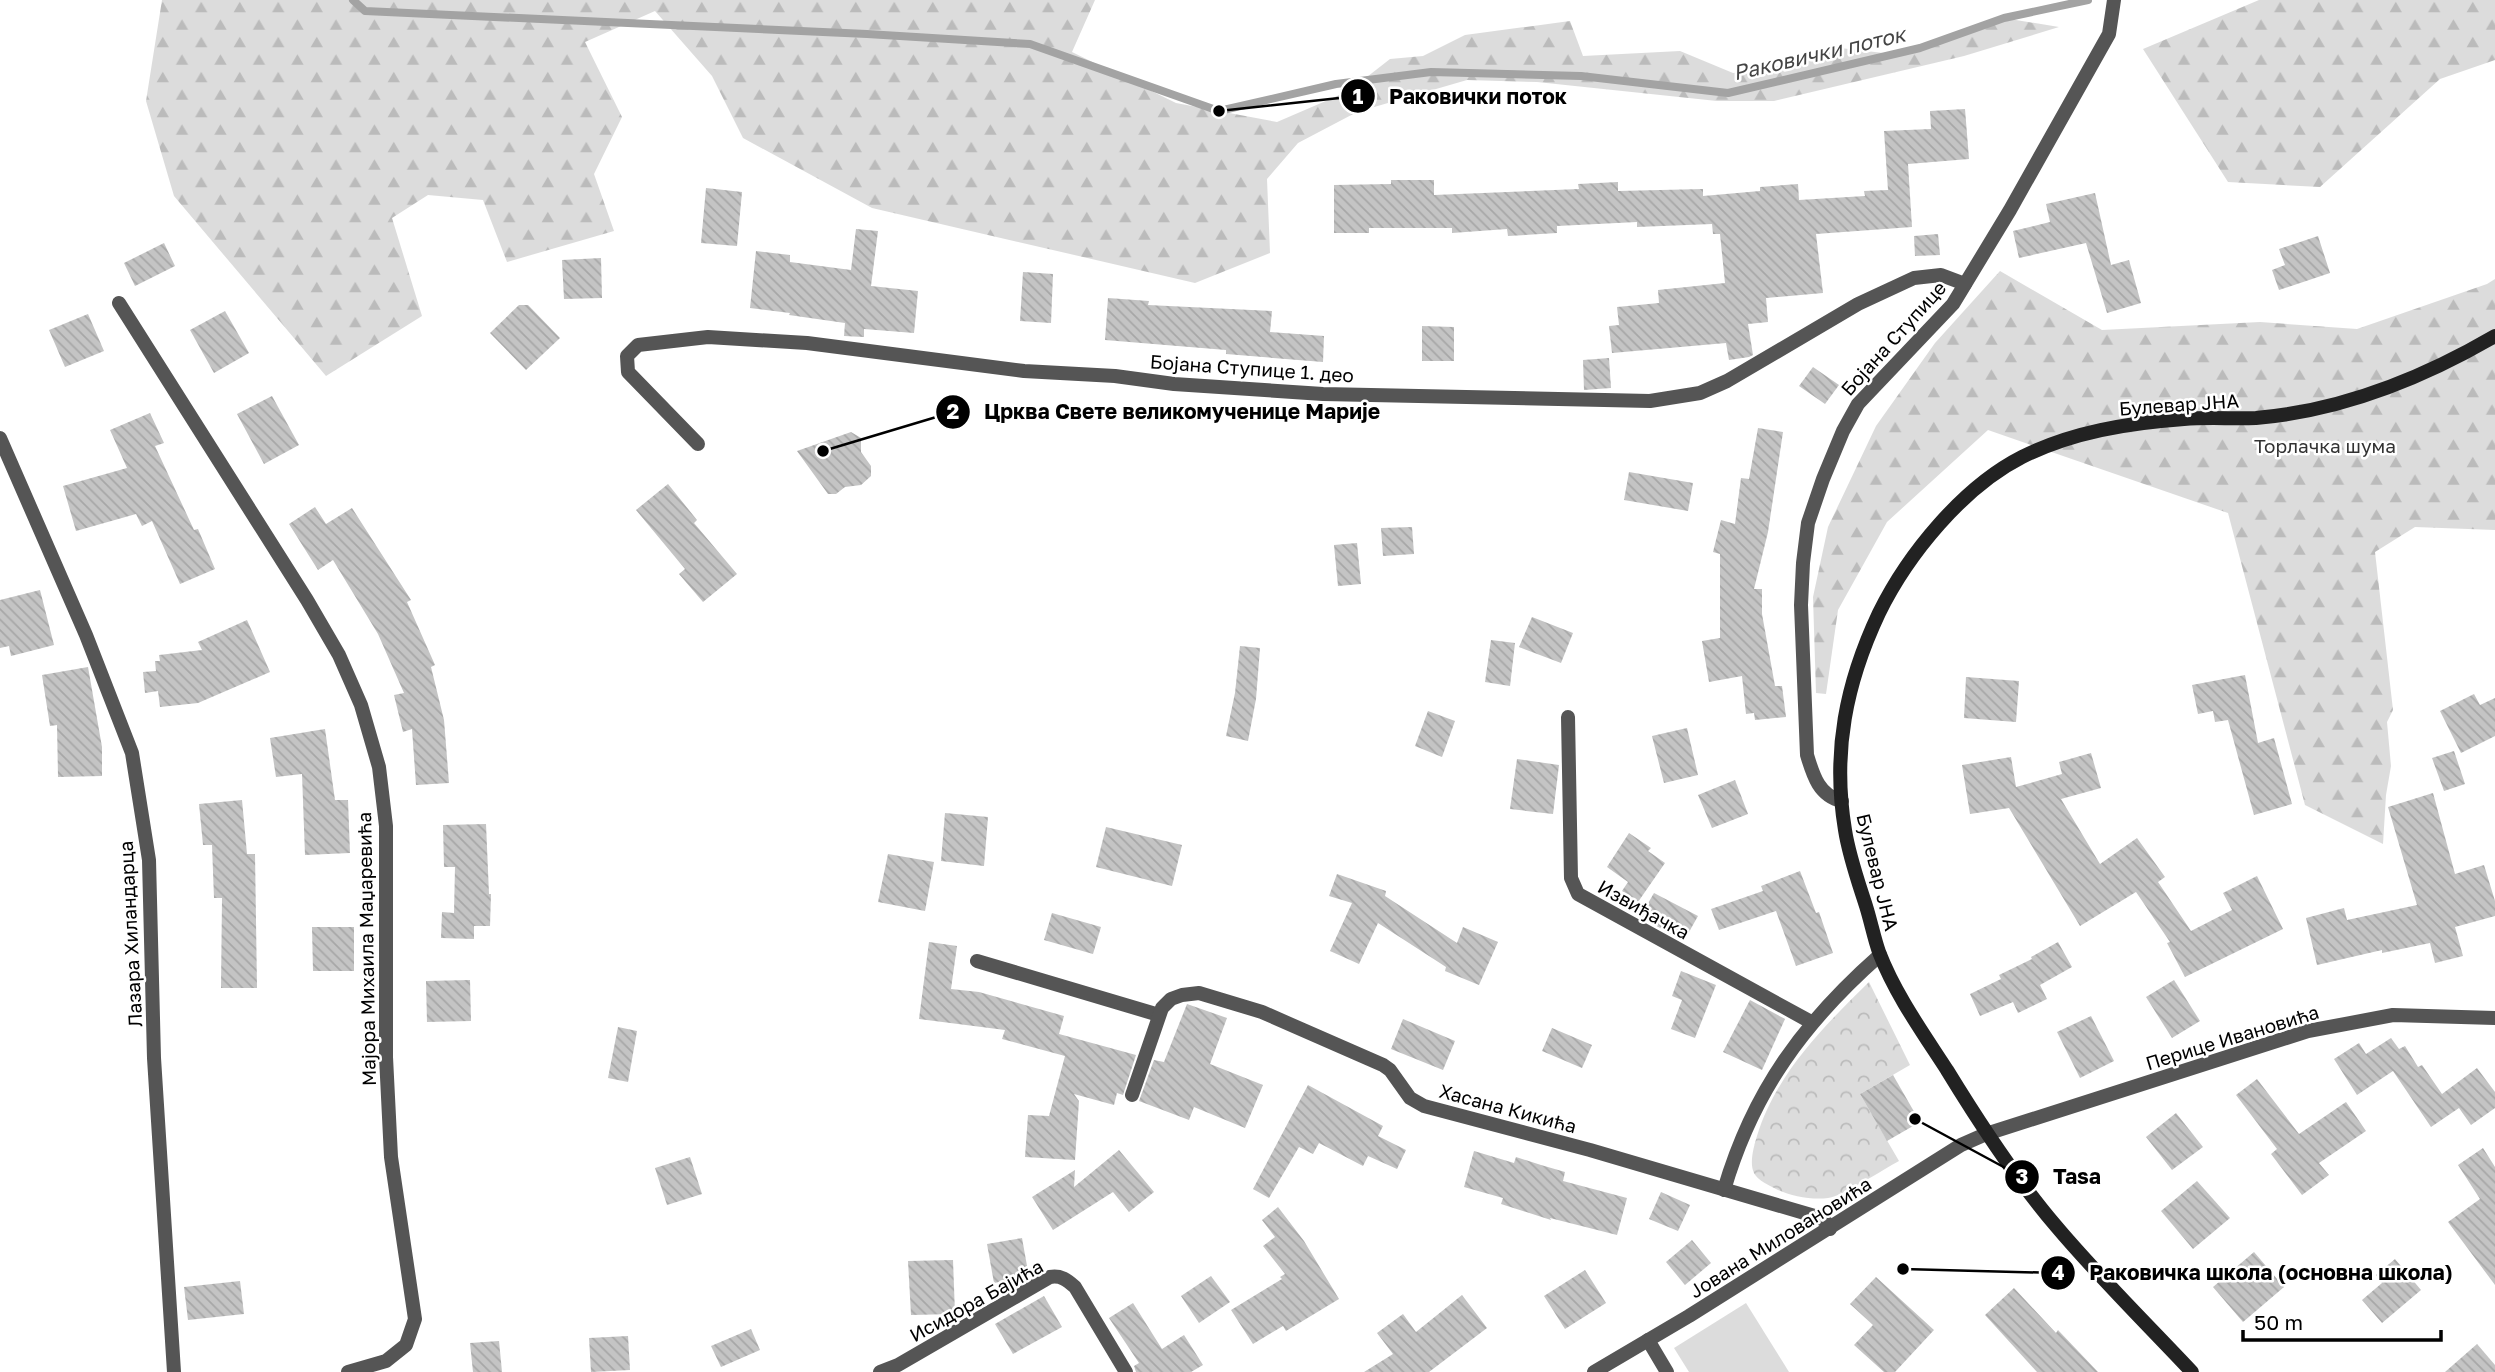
<svg xmlns="http://www.w3.org/2000/svg" width="2495" height="1372" font-family="'Golos Text',sans-serif">
	<style>
		.forest { fill: url(#forest-firs) }
		.park { fill: url(#park-crowns) }
		.garden { fill: #dcdcdc }
		.lines { fill: none; stroke-linecap: round; stroke-linejoin: round }
		.stream { stroke: #a3a3a3; stroke-width: 8 }
		.building { fill: url(#building-back-hatch) }
		.street { stroke: #555; stroke-width: 14 }
		.secondary { stroke: #222; stroke-width: 14 }
		.labels { text-anchor: middle; dominant-baseline: central; stroke-width: 5; stroke-linejoin: round; paint-order: stroke }
		.street-label { font-size: 19px; fill: #000; stroke: #fff }
		.park-label { font-size: 19px; fill: #333; stroke: #fff }
		.water-label { font-size: 21px; font-style: italic; fill: #444; stroke: #fff }
		.leader { fill: none; stroke: #000; stroke-width: 2.5 }
		.callout-dot { fill: #000; stroke: #fff; stroke-width: 2.5 }
		.mark-label { font-size: 21px; text-anchor: middle; font-weight: bold; fill: #fff }
		.callout-label { font-size: 21px; text-anchor: middle; font-weight: bold; fill: #000; stroke: #fff; stroke-width: 5; stroke-linejoin: round; paint-order: stroke }
	</style>
	<defs>
		<pattern id="forest-firs" width="22" height="20" patternUnits="userSpaceOnUse" patternTransform="scale(1.75)"><rect width="22" height="20" fill="#dcdcdc"/><path d="M5 1l3.5 6h-7zM16 11l3.5 6h-7z" fill="#bbb"/></pattern>
		<pattern id="park-crowns" width="20" height="18" patternUnits="userSpaceOnUse" patternTransform="scale(1.75)"><rect width="20" height="18" fill="#dcdcdc"/><path d="M2 6a3 3 0 1 1 6 0M12 15a3 3 0 1 1 6 0" fill="none" stroke="#bbb"/></pattern>
		<pattern id="building-back-hatch" width="6" height="6" patternUnits="userSpaceOnUse" patternTransform="scale(1.75)"><rect width="6" height="6" fill="#c4c4c4"/><path d="M-1 5l2 2M0 0l6 6M5-1l2 2" fill="none" stroke="#a7a7a7"/></pattern>
	</defs>
	<rect width="100%" height="100%" fill="#fff"/>
	<g class="forest">
		<path d="M162,0H1095L1072,52L1176,103L1277,122L1349,91L1390,59L1423,56L1465,35L1570,21L1583,56L1680,51L1733,73L1770,68L1840,48L1892,54L1920,48L2004,18L2059,27L1964,56L1774,101H1717L1537,82L1467,80L1357,112L1298,143L1267,179L1270,253L1195,283L872,208L743,138L712,76L655,11L585,42L622,117L594,174L614,231L507,262L483,200L428,195L392,218L422,316L326,376L174,196L146,101Z"/>
		<path d="M2259,0H2495V60L2440,79L2320,187L2228,182L2143,49Z"/>
		<path d="M2000,271L2102,330L2260,322L2357,329L2487,284L2495,279V530L2415,527L2375,552L2393,710L2387,722L2391,766L2386,795L2383,844L2305,805L2228,513L1988,430L1887,522L1838,610L1826,694L1816,693L1813,597L1828,527L1876,426L1935,343Z"/>
	</g>
	<path class="park" d="M1869,982L1910,1065L1860,1094L1899,1161C1884,1169 1841,1197 1828,1198C1811,1200 1790,1196 1776,1189C1769,1185 1758,1181 1754,1173C1749,1163 1754,1146 1757,1136C1776,1074 1823,1027 1869,982Z"/>
	<path class="garden" d="M1746,1303L1789,1372H1689L1674,1348Z"/>
	<g class="lines">
		<path class="stream" d="M353,0L365,11L867,34L1030,44L1219,111L1336,84L1431,72L1581,76L1728,93L1920,48L2004,18L2088,0"/>
	</g>
	<g class="building">
		<path d="M1965,109L1969,159L1908,164L1912,227L1816,234L1823,293L1766,298L1768,322L1748,324L1753,355L1749,357L1729,360L1726,343L1612,353L1609,326L1619,325L1617,307L1659,303L1658,290L1725,283L1720,234H1713L1712,224L1637,227V222L1557,226V233L1508,236L1507,229L1452,233V228H1369V233H1334V185L1391,184V180H1434V195L1579,189L1578,184L1618,182V191L1703,189V196L1760,191V187L1798,184L1799,200L1865,196L1864,191L1888,190L1884,131L1931,129L1930,111Z"/>
		<path d="M706,188L742,192L737,246L701,243Z"/>
		<path d="M2095,193L2111,265L2129,260L2141,303L2107,313L2086,243L2019,258L2013,231L2050,222L2046,204Z"/>
		<path d="M856,229L878,231L871,286L918,291L914,333L864,329V337L844,336L845,323L789,315L790,313L750,308L756,251L790,255V262L851,270Z"/>
		<path d="M1938,234L1940,255L1915,256L1914,236Z"/>
		<path d="M2318,236L2330,273L2279,290L2272,270L2285,265L2279,249Z"/>
		<path d="M164,243L175,266L135,286L124,263Z"/>
		<path d="M601,258L602,298L564,299L562,260Z"/>
		<path d="M1023,272L1053,274L1051,323L1020,321Z"/>
		<path d="M1108,298L1149,301L1148,305L1272,311L1270,332L1324,336L1323,362L1226,354V350L1105,340Z"/>
		<path d="M519,305H528L560,338L526,370L490,333Z"/>
		<path d="M225,311L249,353L214,373L190,330Z"/>
		<path d="M88,314L104,351L65,367L49,330Z"/>
		<path d="M1422,326L1454,327V361H1422Z"/>
		<path d="M1609,358L1611,388L1584,390L1583,360Z"/>
		<path d="M1813,367L1839,385L1825,404L1799,386Z"/>
		<path d="M272,396L299,445L264,464L237,414Z"/>
		<path d="M150,413L164,443L155,446L194,530L198,529L215,569L180,584L152,521L142,526L136,514L76,531L63,486L127,468L110,430Z"/>
		<path d="M1758,428L1783,432L1768,532L1754,589H1762V614L1775,686H1782L1786,717L1755,720L1754,713L1746,714L1742,676L1709,682L1702,641L1720,638V554L1713,552L1721,520L1735,524L1741,478L1749,479Z"/>
		<path d="M851,432L861,438V452L871,466V476L861,485L845,487L836,494H828L797,451Z"/>
		<path d="M1629,472L1693,483L1688,511L1624,500Z"/>
		<path d="M668,484L697,520L694,523L737,574L703,602L679,574L685,569L636,510Z"/>
		<path d="M315,507L326,524L352,508L411,600L407,602L435,665L431,667L444,720L449,783L416,785L412,729L403,732L394,695L404,693L378,634L333,560L318,570L289,524Z"/>
		<path d="M1412,527L1414,554L1383,556L1381,528Z"/>
		<path d="M1357,543L1361,584L1338,586L1334,545Z"/>
		<path d="M40,590L54,645L11,656L9,646L0,648V600Z"/>
		<path d="M1532,617L1573,633L1561,663L1519,647Z"/>
		<path d="M247,620L270,672L198,703L160,707L158,691L145,693L143,672L156,671L155,661H160L159,655L202,650L198,642Z"/>
		<path d="M1491,640L1515,643L1510,686L1485,682Z"/>
		<path d="M1240,646L1260,648L1256,699L1248,741L1226,736L1235,693Z"/>
		<path d="M88,667L102,747V776L58,777L57,725L50,726L42,675Z"/>
		<path d="M2245,675L2258,743L2274,738L2292,804L2254,815L2228,720L2215,722L2213,711L2198,714L2192,685Z"/>
		<path d="M1966,677L2019,681L2016,722L1964,718Z"/>
		<path d="M2474,694L2480,705L2495,698V736L2461,753L2440,711Z"/>
		<path d="M1428,711L1455,721L1442,757L1415,746Z"/>
		<path d="M1687,728L1698,775L1664,783L1652,736Z"/>
		<path d="M325,729L335,800H348L350,853L305,855L302,774L276,777L270,738Z"/>
		<path d="M2454,751L2465,784L2444,791L2432,758Z"/>
		<path d="M2091,753L2101,788L2061,799L2100,864L2137,838L2165,877L2158,882L2191,931L2232,910L2223,893L2257,876L2283,929L2185,977L2167,943L2170,942L2136,892L2080,926L2009,808L1970,814L1962,765L2011,757L2016,787L2062,774L2059,762Z"/>
		<path d="M1517,759L1559,765L1553,814L1510,809Z"/>
		<path d="M1735,780L1748,814L1712,828L1698,795Z"/>
		<path d="M2433,793L2455,874L2484,865L2495,901V916L2455,927L2463,956L2435,963L2430,943L2382,953V950L2317,965L2306,918L2344,908L2347,920L2417,905L2388,807Z"/>
		<path d="M242,800L247,854H255L257,988H221L222,898H214L212,845H203L199,804Z"/>
		<path d="M945,813L988,817L984,866L941,861Z"/>
		<path d="M486,824L489,894H491L490,926H474V939L441,938L442,912L454,913L455,867H444L443,825Z"/>
		<path d="M1106,827L1182,845L1172,886L1096,867Z"/>
		<path d="M1629,833L1651,848L1648,851L1665,863L1638,902L1622,891L1628,882L1607,867Z"/>
		<path d="M888,854L934,862L925,911L878,902Z"/>
		<path d="M1800,871L1816,913L1819,912L1833,953L1796,966L1776,911L1719,930L1711,909L1763,891L1761,886Z"/>
		<path d="M1337,874L1386,891L1385,896L1457,943L1463,927L1498,942L1479,985L1445,971L1446,967L1378,923L1359,964L1330,951L1352,903L1329,896Z"/>
		<path d="M1654,893L1698,916L1684,941L1640,917Z"/>
		<path d="M1052,913L1101,927L1093,954L1044,940Z"/>
		<path d="M312,927H354V971H313Z"/>
		<path d="M929,942L957,946L951,989L979,992L1064,1016L1059,1034L1136,1055L1123,1095L1117,1093L1114,1105L1074,1094L1079,1101L1075,1160L1025,1157L1028,1115L1049,1116L1065,1056L1002,1039L1005,1030L919,1019Z"/>
		<path d="M2058,942L2072,967L2040,985L2047,999L2018,1013L2013,1002L1980,1016L1970,994L2001,979L1999,975L2032,959L2031,957Z"/>
		<path d="M1681,971L1716,985L1695,1038L1671,1029L1682,1000L1672,996Z"/>
		<path d="M470,980L471,1021L427,1022L426,981Z"/>
		<path d="M2174,980L2200,1021L2172,1038L2146,997Z"/>
		<path d="M1750,1000L1785,1019L1762,1070L1723,1052Z"/>
		<path d="M1187,1004L1227,1018L1210,1064L1263,1085L1245,1128L1194,1107L1189,1120L1139,1101L1154,1060L1164,1062Z"/>
		<path d="M2091,1016L2114,1061L2080,1078L2057,1032Z"/>
		<path d="M1403,1019L1455,1041L1443,1070L1391,1049Z"/>
		<path d="M618,1027L637,1031L628,1082L608,1078Z"/>
		<path d="M1552,1028L1592,1045L1582,1068L1542,1051Z"/>
		<path d="M2391,1038L2399,1049L2405,1046L2418,1067L2422,1065L2442,1094L2477,1068L2495,1092V1108L2471,1125L2459,1108L2431,1127L2393,1071L2357,1095L2334,1059L2359,1043L2366,1054Z"/>
		<path d="M1893,1075L1920,1122L1887,1141L1860,1094Z"/>
		<path d="M2257,1079L2299,1134L2346,1102L2366,1131L2319,1163L2329,1175L2302,1195L2271,1154L2277,1149L2236,1095Z"/>
		<path d="M1308,1085L1383,1126L1378,1136L1406,1150L1397,1169L1368,1156L1363,1166L1319,1143L1313,1154L1299,1147L1269,1198L1253,1189Z"/>
		<path d="M2176,1113L2203,1147L2172,1170L2146,1137Z"/>
		<path d="M2483,1148L2495,1167V1285L2448,1222L2480,1199L2458,1165Z"/>
		<path d="M1119,1150L1154,1192L1129,1212L1113,1192L1053,1230L1032,1197L1075,1170L1074,1187Z"/>
		<path d="M1474,1151L1514,1163L1516,1157L1541,1165L1565,1172L1563,1181L1627,1198L1617,1235L1550,1218L1551,1220L1501,1204L1503,1198L1464,1187Z"/>
		<path d="M690,1157L702,1194L667,1205L655,1168Z"/>
		<path d="M2197,1181L2230,1218L2193,1249L2161,1211Z"/>
		<path d="M1661,1192L1690,1205L1678,1231L1649,1219Z"/>
		<path d="M1278,1207L1304,1241L1339,1299L1286,1331L1283,1326L1253,1344L1231,1310L1282,1279L1280,1277L1285,1274L1263,1246L1275,1237L1262,1220Z"/>
		<path d="M1022,1238L1029,1277L994,1283L987,1244Z"/>
		<path d="M1692,1240L1711,1263L1685,1285L1666,1262Z"/>
		<path d="M2254,1252L2284,1287L2243,1322L2213,1287Z"/>
		<path d="M2395,1259L2421,1290L2382,1323L2362,1300L2382,1283L2376,1275Z"/>
		<path d="M953,1260L955,1314L911,1315L908,1261Z"/>
		<path d="M1585,1270L1606,1303L1565,1329L1544,1296Z"/>
		<path d="M1211,1276L1230,1302L1199,1323L1181,1296Z"/>
		<path d="M1876,1277L1934,1330L1895,1372H1884L1854,1345L1873,1325L1850,1304Z"/>
		<path d="M240,1281L244,1314L188,1320L184,1287Z"/>
		<path d="M2014,1288L2056,1333L2058,1330L2098,1372H2037L1985,1315Z"/>
		<path d="M1462,1295L1487,1328L1429,1372H1364L1393,1354L1377,1333L1403,1314L1416,1332Z"/>
		<path d="M1044,1296L1062,1327L1013,1354L995,1324Z"/>
		<path d="M1133,1303L1162,1349L1184,1335L1203,1365L1191,1372H1136L1134,1366L1139,1363L1109,1318Z"/>
		<path d="M751,1329L760,1350L721,1367L711,1346Z"/>
		<path d="M628,1336L630,1370L591,1372L589,1338Z"/>
		<path d="M499,1341L502,1372H473L470,1343Z"/>
		<path d="M2477,1344L2495,1365V1372H2445Z"/>
	</g>
	<g class="lines">
		<g class="street">
			<path d="M119,303L307,600L339,655L361,705L379,767L386,826V1057L391,1157L415,1319L406,1345L386,1361L348,1372"/>
			<path d="M0,438L86,635L132,753L149,860L154,1058L174,1372"/>
			<path d="M698,444L628,372L627,356L638,345L708,337L807,343L1024,371L1115,376L1174,384L1323,394L1650,401L1700,393L1727,381L1858,304L1914,278L1941,275L1965,284"/>
			<path d="M1568,717L1571,878L1578,894L1811,1022"/>
			<path d="M1842,801C1819,796 1813,775 1807,755L1801,605L1803,563L1808,523L1823,479L1843,431L1858,404L1953,304L2010,210L2109,34L2114,0"/>
			<path d="M977,961L1159,1015"/>
			<path d="M1132,1095L1162,1008L1171,999L1182,995L1199,993L1262,1012L1383,1065L1390,1070L1410,1098L1424,1106L1590,1150L1818,1217L1825,1221L1830,1229"/>
			<path d="M1724,1190C1753,1091 1804,1022 1880,955"/>
			<path d="M1648,1340L1667,1372"/>
			<path d="M880,1372L898,1365L1050,1277C1061,1275 1067,1280 1075,1287L1126,1372"/>
			<path d="M1594,1372L1689,1316L1961,1145L1986,1134L2308,1031L2393,1015L2495,1018"/>
		</g>
		<path class="secondary" d="M2192,1372C2147,1324 2099,1277 2056,1226C2015,1178 1980,1124 1947,1070C1923,1033 1895,994 1879,952C1874,938 1871,922 1866,906C1858,881 1849,856 1845,830C1832,752 1846,683 1879,613C1908,554 1963,487 2022,457C2072,432 2128,423 2184,419C2208,417 2232,419 2256,418C2340,411 2423,378 2495,336"/>
	</g>
	<g class="labels">
		<g class="street-label">
			<text transform="translate(1893 338) rotate(-48)">Бојана Ступице</text>
			<text transform="translate(1252 368) rotate(4)">Бојана Ступице 1. део</text>
			<text transform="translate(2179 404) rotate(-4)">Булевар ЈНА</text>
			<text transform="translate(1878 872) rotate(76)">Булевар ЈНА</text>
			<text transform="translate(1644 909) rotate(29)">Извиђачка</text>
			<text transform="translate(130 934) rotate(-93)">Лазара Хиландарца</text>
			<text transform="translate(366 949) rotate(-91)">Мајора Михаила Маџаревића</text>
			<text transform="translate(2232 1037) rotate(-17)">Перице Ивановића</text>
			<text transform="translate(1508 1108) rotate(15)">Хасана Кикића</text>
			<text transform="translate(1780 1237) rotate(-32)">Јована Миловановића</text>
			<text transform="translate(976 1300) rotate(-29)">Исидора Бајића</text>
		</g>
		<g class="park-label">
			<text x="2325" y="445">Торлачка шума</text>
		</g>
		<g class="water-label">
			<text transform="translate(1819 53) rotate(-13)">Раковички поток</text>
		</g>
	</g>
	<path class="leader" d="M1219 111L1358 96M823 451L953 412M1915 1119L2022 1177M1903 1269L2058 1273"/>
	<g class="callout-dot">
		<circle cx="1219" cy="111" r="7"/>
		<circle cx="823" cy="451" r="7"/>
		<circle cx="1915" cy="1119" r="7"/>
		<circle cx="1903" cy="1269" r="7"/>
		<circle cx="1358" cy="96" r="18"/>
		<circle cx="953" cy="412" r="18"/>
		<circle cx="2022" cy="1177" r="18"/>
		<circle cx="2058" cy="1273" r="18"/>
	</g>
	<g class="mark-label">
		<text x="1358" y="104">1</text>
		<text x="953" y="419">2</text>
		<text x="2022" y="1184">3</text>
		<text x="2058" y="1280">4</text>
	</g>
	<g class="callout-label">
		<text x="1478" y="104">Раковички поток</text>
		<text x="1182" y="419">Црква Свете великомученице Марије</text>
		<text x="2077" y="1184">Tasa</text>
		<text x="2271" y="1280">Раковичка школа (основна школа)</text>
	</g>
	<path d="M2243 1330v10h198v-10" fill="none" stroke="#000000" stroke-width="3.5"/>
	<text x="2254" y="1330" font-size="21" fill="#000000" stroke="#ffffff" stroke-width="5" paint-order="stroke">50 m</text>
</svg>
